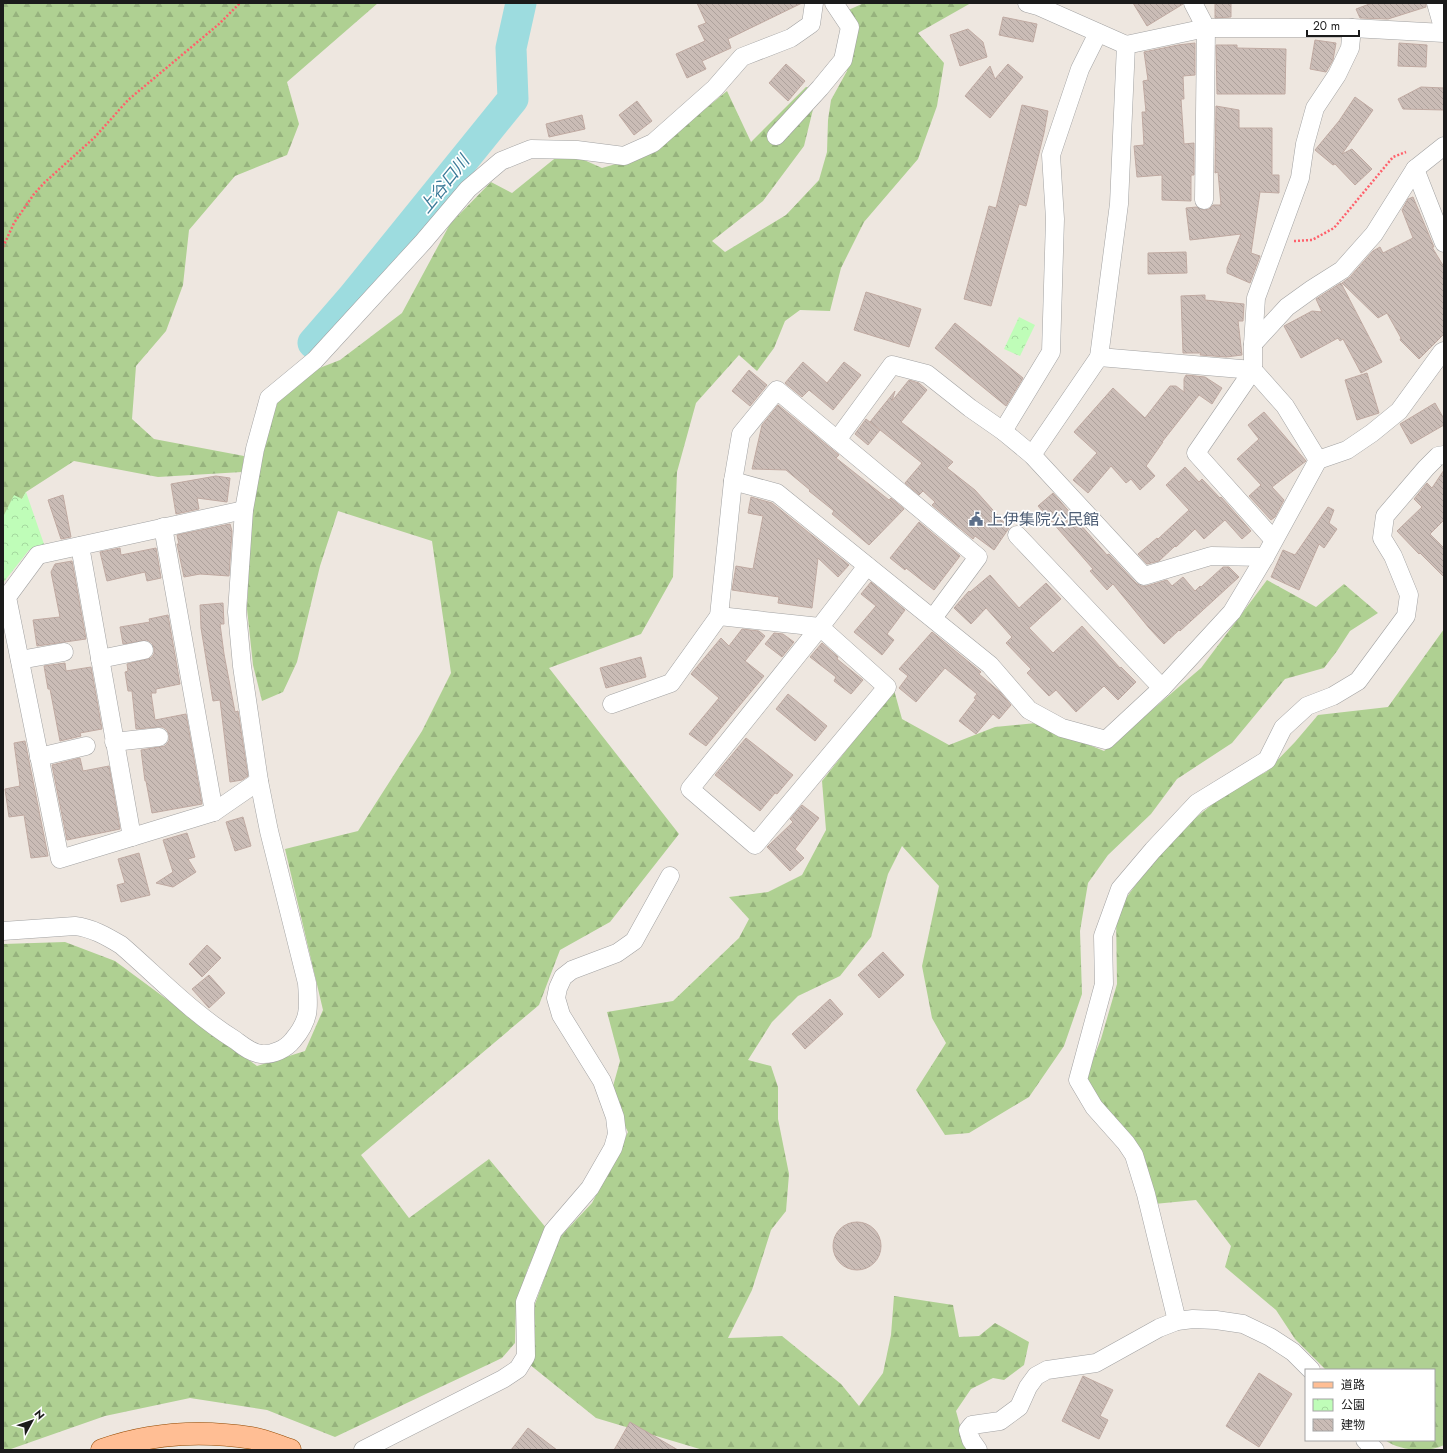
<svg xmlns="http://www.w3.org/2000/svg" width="1447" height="1453" font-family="Jost,'Noto Sans JP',sans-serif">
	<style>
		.forest { fill: url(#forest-firs) }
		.park { fill: url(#park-crowns) }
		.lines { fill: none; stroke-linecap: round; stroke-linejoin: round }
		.river { stroke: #9ddcdf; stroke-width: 31 }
		.building { fill: url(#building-back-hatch); stroke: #c0aaa2 }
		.minor-casing { stroke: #a2a2a2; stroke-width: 19 }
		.major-casing { stroke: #934900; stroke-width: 23 }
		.path { stroke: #ff606b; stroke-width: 2.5; stroke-dasharray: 2 2; stroke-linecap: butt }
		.minor { stroke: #fff; stroke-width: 18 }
		.major { stroke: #ffbe94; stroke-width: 22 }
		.labels { text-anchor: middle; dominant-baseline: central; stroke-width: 3.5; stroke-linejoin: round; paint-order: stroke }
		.service-label { font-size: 16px; fill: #4e5e75; stroke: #fff; text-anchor: start }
		.water-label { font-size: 17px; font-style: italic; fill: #3c7a98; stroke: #fff }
	</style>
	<defs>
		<pattern id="forest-firs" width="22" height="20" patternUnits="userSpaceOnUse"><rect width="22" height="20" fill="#afd092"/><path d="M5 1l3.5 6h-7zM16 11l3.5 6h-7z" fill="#96b27d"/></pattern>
		<pattern id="park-crowns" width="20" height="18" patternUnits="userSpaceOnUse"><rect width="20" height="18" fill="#bffdb8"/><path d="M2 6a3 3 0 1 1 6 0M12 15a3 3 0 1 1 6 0" fill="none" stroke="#a4d89e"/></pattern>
		<pattern id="building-back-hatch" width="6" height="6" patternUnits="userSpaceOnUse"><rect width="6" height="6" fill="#cabcb6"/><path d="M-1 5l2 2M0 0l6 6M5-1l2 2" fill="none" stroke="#ada19c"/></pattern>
	</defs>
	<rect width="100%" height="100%" fill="#eee7e0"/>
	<g class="forest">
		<path d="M3,3H378L287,82L299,124L287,155L235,176L189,230L183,285L166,331L136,366L132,419L154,439L244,456L242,472L158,477L74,461L26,492L22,499L3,517Z"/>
		<path d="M864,3H971L918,33L944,63L937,106L918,159L864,222L841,268L830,311L800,310L785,321L774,348L757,371L739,355L696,403L677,472L673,577L641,634L549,668L679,834L610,922L560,950L539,1005L361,1155L409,1218L489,1159L547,1229L528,1268L516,1305L515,1343L502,1358L335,1437L267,1410L190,1398L105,1416L8,1450H3V944L65,942L115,961L257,1066L305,1051L323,1010L285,849L358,831L422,731L451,673L432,541L338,511L320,566L297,662L283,692L262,701L253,665L247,609L250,535L256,485L268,431L278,401L299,376L340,360L402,313L450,224L491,182L512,193L564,151L602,168L650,154L727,91L751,142L806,87L818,89L804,146L763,201L712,241L725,252L786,215L819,180L827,152L828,120L831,100L847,71L849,44L844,12Z"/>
		<path d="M1267,580L1316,607L1344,584L1378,613L1350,631L1337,651L1324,668L1285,679L1232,743L1177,779L1151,814L1108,855L1088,883L1080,931L1082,994L1064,1046L1029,1097L969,1133L945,1135L916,1090L946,1043L932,1018L922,966L939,886L902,846L888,874L871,937L840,976L798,996L772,1022L748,1060L771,1066L778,1087V1119L789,1174L786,1211L771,1230L752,1290L728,1338L782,1336L841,1384L859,1406L883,1373L891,1335L894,1296L953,1305L959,1337L979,1336L995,1323L1029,1342L1024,1365L1004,1380L993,1378L971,1389L956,1411L961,1429L973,1450H703L596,1418L529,1364L535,1304L559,1238L592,1203L628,1132L610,1097L620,1061L607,1012L673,1001L739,938L749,919L729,897L768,892L802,875L826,830L822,781L894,690L902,719L949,745L995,727L1036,723L1104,751L1201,668Z"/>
		<path d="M1444,629V1445C1428,1453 1399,1451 1385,1440H1434V1370H1326L1295,1339L1276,1310L1225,1267L1231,1246L1196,1200L1154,1204L1098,1103L1086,1077L1101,1039L1117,984L1116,912L1169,839L1229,791L1266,772L1295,742L1318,715L1388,707Z"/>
	</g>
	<g class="park">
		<path d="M1019,317L1035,325L1020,356L1004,349Z"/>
		<path d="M26,492L45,547L29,550L3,583V517L14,495L22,499Z"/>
	</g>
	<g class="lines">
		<path class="river" d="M313,343L352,298L513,99L511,48L521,3"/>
	</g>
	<g class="building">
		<path d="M697,3H802L728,39L731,48L702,61L706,69L687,78L676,54L705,41L698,26L706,23Z"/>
		<path d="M1133,3H1183V4L1147,26Z"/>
		<path d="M1215,3H1231V17L1215,18Z"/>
		<path d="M1372,3H1426V7L1388,19L1360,18L1356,9Z"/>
		<path d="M1003,17L1037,24L1033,42L999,35Z"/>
		<path d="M968,29L983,42L987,57L960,66L950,35Z"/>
		<path d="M1315,40L1336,43L1333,60L1326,72L1310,69Z"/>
		<path d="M1195,43V75L1183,76L1184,99H1181L1184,144L1194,143V175H1191V201L1162,200V175L1137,177L1134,146L1144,145L1142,112H1146L1143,81L1148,80L1144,52L1178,45Z"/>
		<path d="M1399,43L1427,45L1426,67L1398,66Z"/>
		<path d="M1216,45H1237V48L1286,49L1285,94H1217Z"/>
		<path d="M786,64L805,81L788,101L769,83Z"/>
		<path d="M1008,64L1023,77L990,118L965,96L990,66L995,79Z"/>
		<path d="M1421,87L1444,88V110L1403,109L1398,99Z"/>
		<path d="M1355,97L1373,110L1342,154L1352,149L1372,169L1355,185L1335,164L1333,165L1315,150L1339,121Z"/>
		<path d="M637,101L652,121L634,135L619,115Z"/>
		<path d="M1022,105L1048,111L1044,133L1026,206L1019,204L991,306L964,299L989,206L996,208Z"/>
		<path d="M1216,106L1239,110V128H1272V175H1279V193L1260,192L1251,253L1260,256L1250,283L1227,273V268L1241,234L1190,240L1186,208L1197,207L1204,210L1209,209L1213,205H1221L1218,172L1215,173Z"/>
		<path d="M582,115L585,129L549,137L546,124Z"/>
		<path d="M1413,197L1434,247H1432L1444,267V334L1419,359L1400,340L1401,338L1387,313L1378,318L1342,283L1350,277L1373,251L1380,247L1383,253L1413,238L1402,210L1408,199Z"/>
		<path d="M1186,252L1187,273L1148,274V253Z"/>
		<path d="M1341,283L1382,362L1361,373L1343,339L1340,341L1338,338L1301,358L1284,326L1312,311L1322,312L1316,299Z"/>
		<path d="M866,292L921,309L909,347L854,330Z"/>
		<path d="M1205,295V300L1244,304L1243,321H1238L1242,355L1226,357L1200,355L1201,353H1183L1181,296Z"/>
		<path d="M955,323L1023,378L1006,406L935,348Z"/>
		<path d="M803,362L827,383L844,362L861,375L833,410L809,390L802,397L785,383Z"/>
		<path d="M749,370L767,385L750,406L732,391Z"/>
		<path d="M1367,373L1379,413L1357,420L1345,380Z"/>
		<path d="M1186,375L1205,377L1222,388L1212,404L1199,395L1162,442H1163L1146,466L1155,476L1140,490L1131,479L1126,483L1111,466L1088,493L1073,480L1097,453L1074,432L1113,388L1145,418L1170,386H1176L1184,392V379Z"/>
		<path d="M909,380L919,383L927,390L901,422L953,462L947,468L975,490L1009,528L994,550L975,536L973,539L932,505L935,502L923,491L919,495L905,483L922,463L870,422L895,391L892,401Z"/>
		<path d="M1435,403L1444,419V425L1411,444L1400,424Z"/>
		<path d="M778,405L839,455L836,458L889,500L891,498L904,509L869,545L832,514L834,511L809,491L810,490L786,470L752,469L762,425Z"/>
		<path d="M1264,412L1306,461L1272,487L1284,500L1275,517L1271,520L1249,496L1261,485L1237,459L1259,439L1248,425Z"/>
		<path d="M866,419L880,430L868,445L855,434Z"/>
		<path d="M1185,467L1199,482L1202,479L1220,498L1221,497L1251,531L1242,539L1225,520L1204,539L1195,529L1176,547L1175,546L1159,561L1147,564L1138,554L1157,538L1158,539L1189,510L1166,485Z"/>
		<path d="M1444,470V520L1430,534L1444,548V577L1420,553L1419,554L1397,531L1422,507L1414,499L1427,483L1432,488Z"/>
		<path d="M216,476L230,478L227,502L197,498L199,509L176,514L171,484Z"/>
		<path d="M1053,493L1107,555L1109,554L1136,583L1141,586H1147L1167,580L1172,586L1183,577L1195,591L1200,586L1201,587L1223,567H1229L1239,577L1180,631L1179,630L1164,644L1149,628L1113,584L1107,590L1090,571L1093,569L1038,506Z"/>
		<path d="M63,495L71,537L61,539L48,500Z"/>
		<path d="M751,497L772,503L849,565L838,577L818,558L812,608L778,603L779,597L732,590L736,566L753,569L763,516L748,513Z"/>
		<path d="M1328,507L1334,510L1329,523L1337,529L1324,548L1319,544L1299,590L1271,577L1283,550L1295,555Z"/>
		<path d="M919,522L960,556L934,590L906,568L905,570L890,558Z"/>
		<path d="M230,524L232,531L229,576L200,574L184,577L177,544H179L177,535Z"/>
		<path d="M120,548L121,555L156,548L161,578L147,581L145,572L107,581L100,552Z"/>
		<path d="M72,561L86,639L37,646L33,620L60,617L51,572L55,564Z"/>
		<path d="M990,575L1019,608L1046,583L1061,599L1029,628L1053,653L1082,626L1120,668L1121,667L1136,682L1118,700L1104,686L1076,712L1056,690L1049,696L1027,673L1031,669L1006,643L1012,637L986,608L971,624L954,608L969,591L970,592Z"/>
		<path d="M871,582L905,610L887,634L894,640L882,655L854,632L876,606L861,594Z"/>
		<path d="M223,603L224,624H220L224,654L235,712L238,711L248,776L242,780L230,782L220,700L213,701L201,628L200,605Z"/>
		<path d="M168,615L180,684L156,689V693H151L155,720L186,714L202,804L152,813L146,781H145L141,750L165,746L169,741V735L167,730L163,727H158L136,729L132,691H128L125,672L128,671L127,664L151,658L154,654V648L152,643L147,640L123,644L120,627L150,622L149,619Z"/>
		<path d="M742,629L759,631L765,636L745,661L764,676L706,746L689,734L719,698L691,674L721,638L729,646Z"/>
		<path d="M932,632L981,672L979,674L1000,692L1011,705L999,719L993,714L976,734L959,721L976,699L974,698L977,694L945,668L916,702L899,688L908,676L899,669Z"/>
		<path d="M774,633L783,634L794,642L782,657L765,644Z"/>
		<path d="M822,643L838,657L837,659L863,680L851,694L834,681L836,677L810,657Z"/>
		<path d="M641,657L646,677L606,688L600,668Z"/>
		<path d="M65,663L66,671L91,667L102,729L80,733L81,736L60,741L50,689H48L44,666Z"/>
		<path d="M788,694L827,726L815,741L776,709Z"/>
		<path d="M746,738L793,775L777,794L775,793L760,811L715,775Z"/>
		<path d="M25,741L48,856L31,858L24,815L9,817L5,789L20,786L14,743Z"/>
		<path d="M80,758L83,771L109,766L120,829L67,840L52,765Z"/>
		<path d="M802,805L819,818L795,849L804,858L790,871L767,847L793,822L790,819Z"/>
		<path d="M243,817L251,846L235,851L226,822Z"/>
		<path d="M187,833L195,857L188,859L196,872L173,887L156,883L173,872L163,840Z"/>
		<path d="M139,853L150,895L121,902L117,885L125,883L118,859Z"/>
		<path d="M207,945L221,958L202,977L189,964Z"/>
		<path d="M883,952L904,975L879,998L858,975Z"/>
		<path d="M209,975L225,993L209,1008L192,989Z"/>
		<path d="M830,999L843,1014L805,1049L792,1034Z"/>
		<circle cx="857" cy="1246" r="24"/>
		<path d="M1259,1373L1292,1394L1259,1447L1226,1426Z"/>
		<path d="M1083,1376L1113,1390L1100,1416L1108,1420L1099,1439L1062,1421Z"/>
		<path d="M630,1422L678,1450H614Z"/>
		<path d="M528,1428L557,1450H511Z"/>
	</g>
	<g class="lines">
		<defs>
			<g id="minor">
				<path d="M1027,3L1038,6L1126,45"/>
				<path d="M1193,3L1206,28L1204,200"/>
				<path d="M1436,3L1444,31"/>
				<path d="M776,136L820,88L843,60L850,27L834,3"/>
				<path d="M1415,169L1444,243"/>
				<path d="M1253,344L1287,307L1312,289L1342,270L1374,234L1415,169L1444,146"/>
				<path d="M1003,431L1051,352L1055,219L1051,155L1080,69L1098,33"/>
				<path d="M837,440L892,365L927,374L970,408L1003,431L1032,455L1144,576L1211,556L1265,557"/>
				<path d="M1032,455L1099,357L1119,204L1126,45L1206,28H1352L1444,33"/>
				<path d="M1318,460L1347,450L1372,433L1399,411L1442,352L1444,351"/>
				<path d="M733,481L777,493L990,665L1029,710L1062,728L1106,740L1162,688L1232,612L1265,557L1318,460L1285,406L1253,370L1099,357"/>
				<path d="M244,510L38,555L7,597L60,859L214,812L259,781"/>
				<path d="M163,527L214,812"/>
				<path d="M1017,535L1162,688"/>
				<path d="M1273,539L1196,453L1253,370V344L1256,298L1300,178L1305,144L1315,108L1337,75L1350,48L1352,28"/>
				<path d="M80,546L132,837"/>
				<path d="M719,616L820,627L887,687L755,845L690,789L820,627L867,566"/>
				<path d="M100,659L144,650"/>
				<path d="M20,660L64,652"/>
				<path d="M612,704L671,683L719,616L733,481L741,434L777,390L978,557L933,618"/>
				<path d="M114,742L159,737"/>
				<path d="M39,757L86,746"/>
				<path d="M3,931L75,926C92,928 106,936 121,945C158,977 193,1014 235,1040C243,1046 251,1053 261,1054C273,1055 286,1049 293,1040C310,1020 309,1008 307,983L269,831L259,781L242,666L237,612L244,510L255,449L269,398L315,360L423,242L468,189L501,161L531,149L577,150L624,156L653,143L715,88L742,57L791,38L811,24L814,3"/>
				<path d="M1177,1321L1146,1194L1134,1155L1126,1143L1094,1107L1078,1080L1104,984L1103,936L1120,889L1153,850L1197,803L1267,760L1283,728L1307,706L1333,696L1358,681L1406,616L1409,595L1393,556L1382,538L1385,516L1426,468L1438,456L1444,455"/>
				<path d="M1365,1440L1375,1450"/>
				<path d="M363,1450L503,1379L518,1369L526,1356L525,1302L553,1231L590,1188L613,1148L617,1134L615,1117L602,1081L561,1015L556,998L558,988L563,977L572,970L617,953L634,941L670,876"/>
				<path d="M978,1450L971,1440L968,1430L972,1425L1000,1421L1019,1407L1028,1387L1036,1376L1047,1370L1096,1363L1159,1328L1177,1321L1193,1319L1216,1320L1243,1324L1270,1337L1293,1352L1311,1370"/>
			</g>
			<path id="major" d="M102,1450C150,1433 202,1430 252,1438C264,1440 278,1446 290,1450"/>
		</defs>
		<use href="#minor" class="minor-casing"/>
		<use href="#major" class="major-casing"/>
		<g class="path">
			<path d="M1294,241L1312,240L1334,228L1393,157L1406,152"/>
			<path d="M3,247L14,223L34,194L44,183L95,137L128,100L219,24L240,3"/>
		</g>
		<use href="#minor" class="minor"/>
		<use href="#major" class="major"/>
	</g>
	<defs>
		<symbol id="civic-bare" viewBox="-9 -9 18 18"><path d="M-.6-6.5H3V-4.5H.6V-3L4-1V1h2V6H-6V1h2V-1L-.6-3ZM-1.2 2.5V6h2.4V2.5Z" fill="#5c6f8a" stroke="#fff" stroke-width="2.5" paint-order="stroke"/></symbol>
	</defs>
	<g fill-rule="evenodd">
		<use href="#civic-bare" x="966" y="509" width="20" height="20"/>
	</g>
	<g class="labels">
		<g class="service-label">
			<text x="987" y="519">上伊集院公民館</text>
		</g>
		<g class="water-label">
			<text transform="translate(444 184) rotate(-51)">上谷口川</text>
		</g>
	</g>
	<rect width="1447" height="1453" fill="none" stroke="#1b1b1b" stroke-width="8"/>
	<rect x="1305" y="1369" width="130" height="72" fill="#ffffff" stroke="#a4a4a4"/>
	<rect x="1313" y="1382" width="20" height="6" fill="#ffbe94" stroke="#a4a4a4"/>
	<text x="1341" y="1389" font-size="12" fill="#1b1b1b">道路</text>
	<rect x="1313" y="1399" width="20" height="12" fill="url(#park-crowns)" stroke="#a4a4a4"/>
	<text x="1341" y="1409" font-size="12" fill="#1b1b1b">公園</text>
	<rect x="1313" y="1419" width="20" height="12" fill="url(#building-back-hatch)" stroke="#a4a4a4"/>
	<text x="1341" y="1429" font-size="12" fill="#1b1b1b">建物</text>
	<g transform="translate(32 1421) rotate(50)" stroke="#ffffff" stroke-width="3" paint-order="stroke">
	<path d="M0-3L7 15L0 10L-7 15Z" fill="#1b1b1b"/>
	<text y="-6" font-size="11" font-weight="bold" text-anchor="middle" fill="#1b1b1b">N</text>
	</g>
	<path d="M1307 30v6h52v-6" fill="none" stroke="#1b1b1b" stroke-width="2"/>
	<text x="1313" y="30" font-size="12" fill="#1b1b1b" stroke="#ffffff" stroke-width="3" paint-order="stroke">20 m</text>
</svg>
